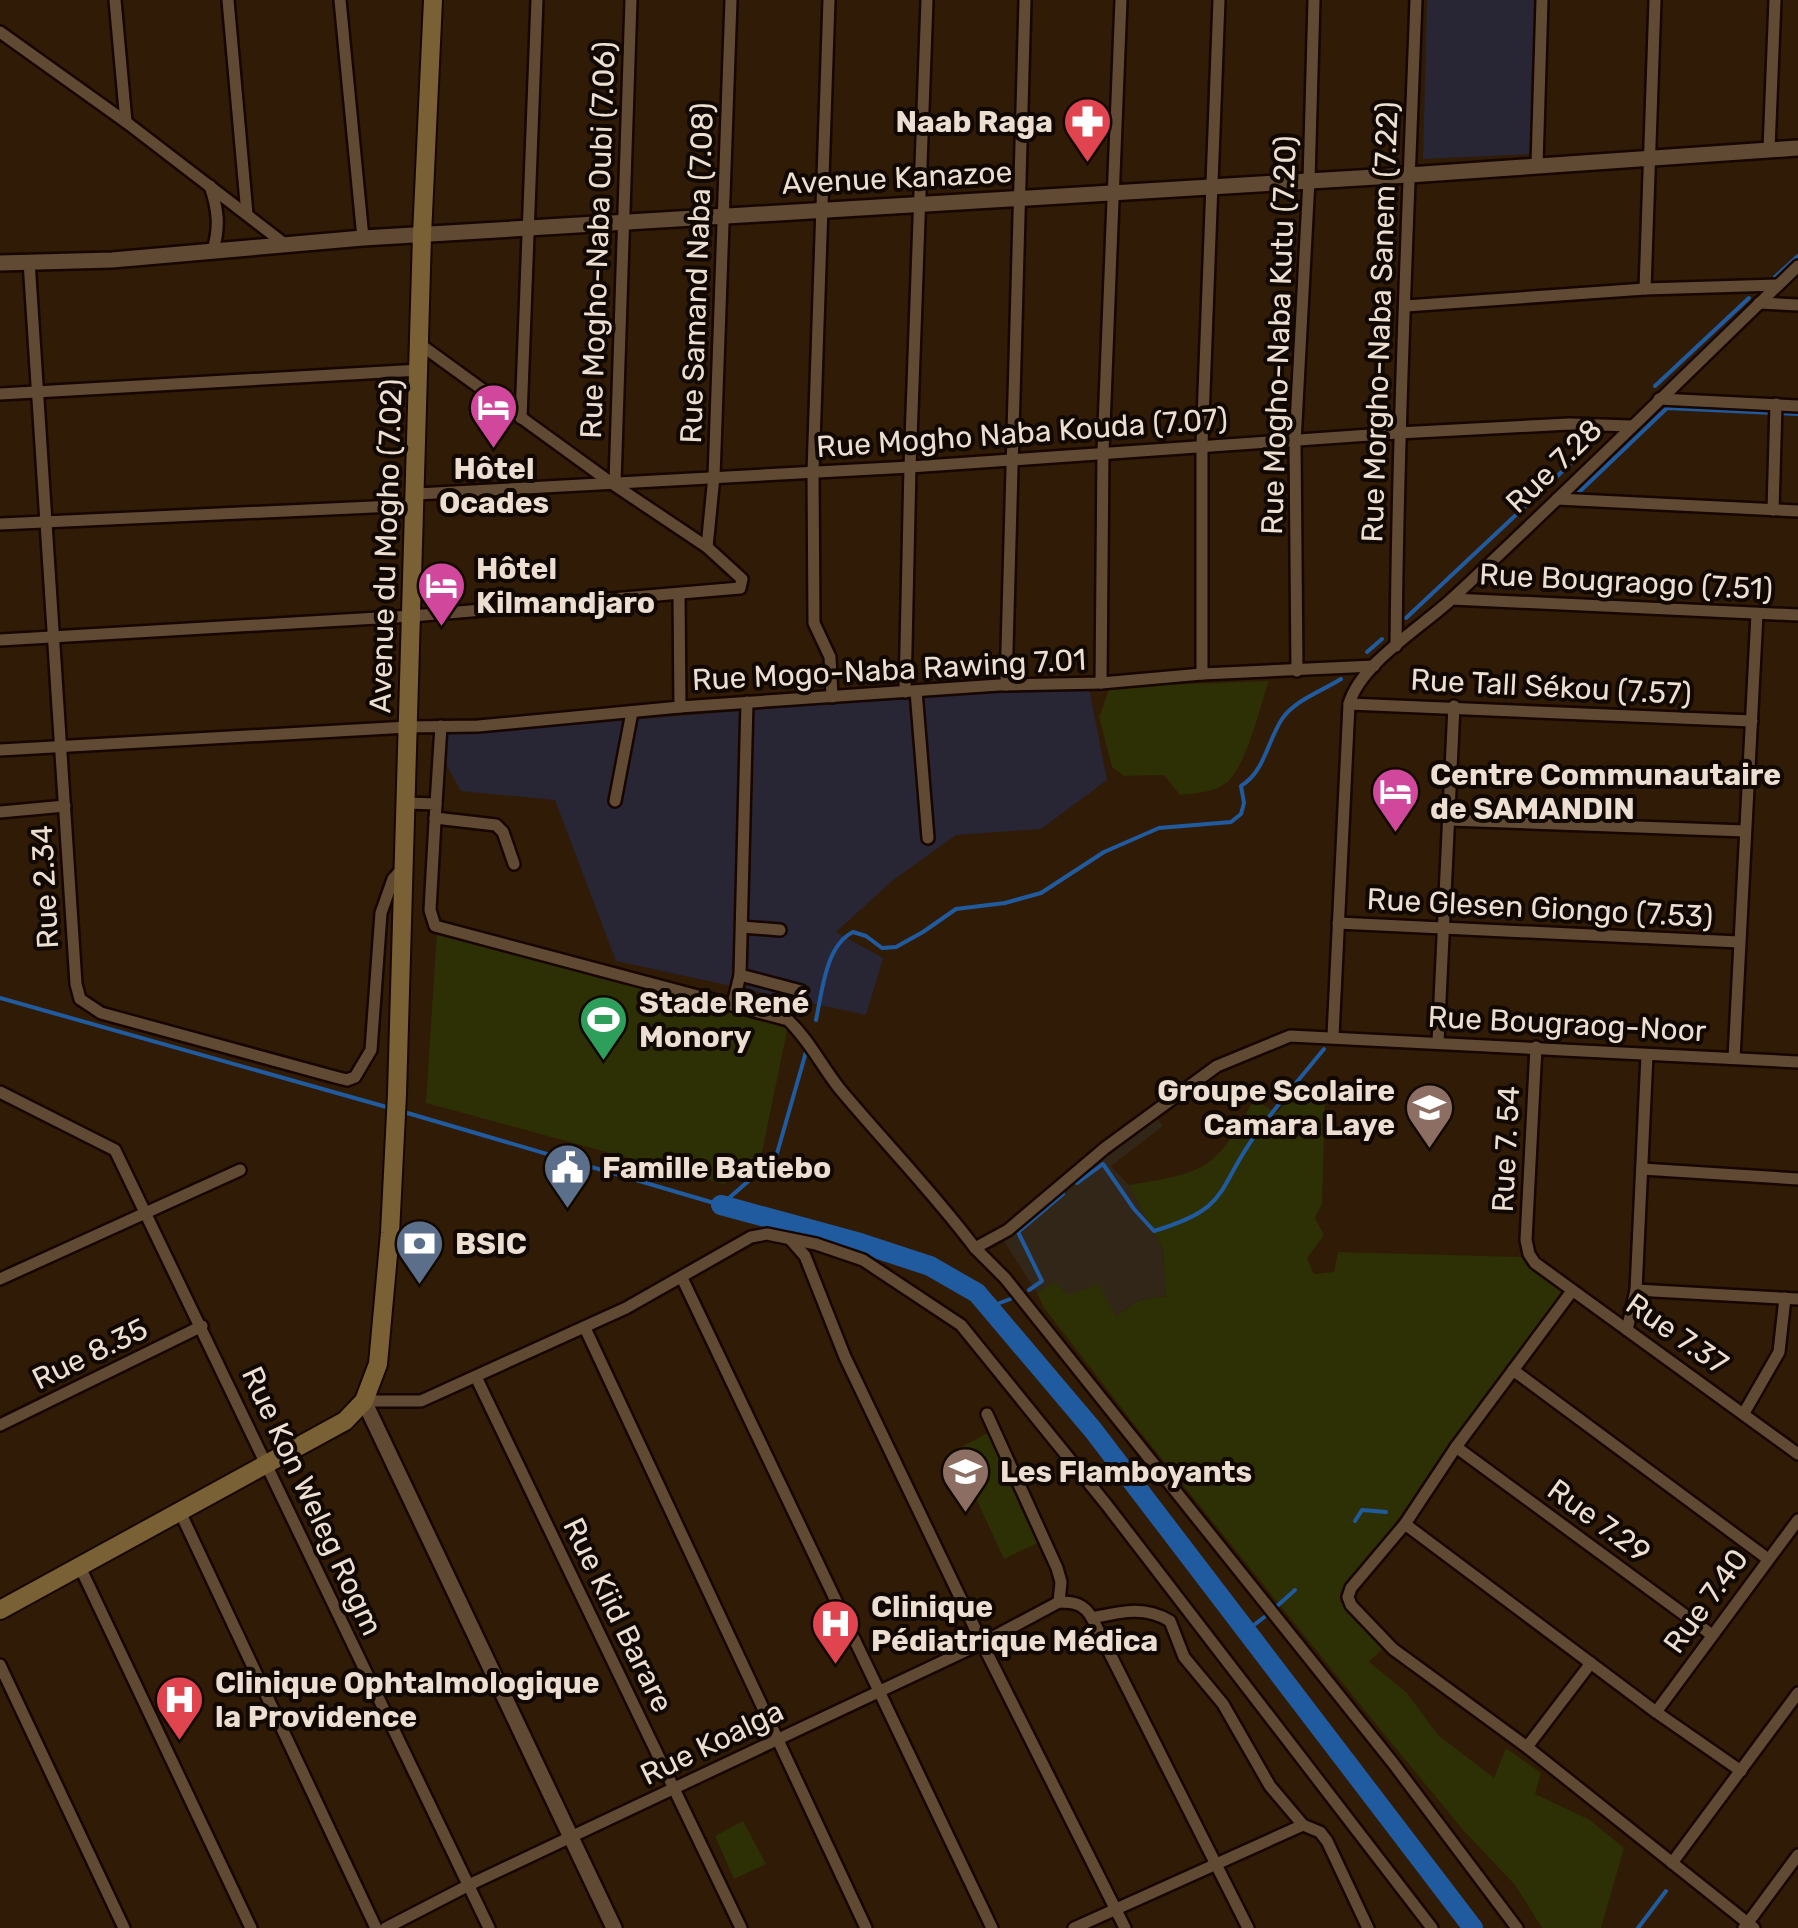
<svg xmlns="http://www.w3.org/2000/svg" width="1798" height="1928" font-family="Rubik,sans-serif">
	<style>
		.commercial { fill: #282535 }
		.industrial { fill: #312617 }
		.green { fill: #2d2f04 }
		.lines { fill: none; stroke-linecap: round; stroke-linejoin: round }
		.stream { stroke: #205b9f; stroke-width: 4 }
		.river { stroke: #205b9f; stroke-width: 20 }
		.minor-casing { stroke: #170500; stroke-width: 16 }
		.tertiary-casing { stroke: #170500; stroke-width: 20 }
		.secondary-casing { stroke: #170500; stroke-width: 22 }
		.minor { stroke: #614a34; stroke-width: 11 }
		.tertiary { stroke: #614a34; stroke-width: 15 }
		.secondary { stroke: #796135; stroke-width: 18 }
		.labels { text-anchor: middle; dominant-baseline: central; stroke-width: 8; stroke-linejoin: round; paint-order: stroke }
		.poi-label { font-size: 30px; font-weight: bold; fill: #ecded1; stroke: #110802; text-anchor: start }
		.street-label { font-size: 30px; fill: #ecded1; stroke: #110802 }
	</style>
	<rect width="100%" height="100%" fill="#301b06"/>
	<g class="commercial">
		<path d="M1427,0H1539L1533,154L1423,159Z"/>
		<path d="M1088,683L1107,780L1041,829L956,835L892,881L836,932L883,958L866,1015L616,961L555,800L461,791L430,736Z"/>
	</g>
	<path class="industrial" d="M1157,1118L1163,1126L1111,1166L1129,1185L1163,1250L1166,1296L1140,1300L1116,1316L1068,1295L1055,1283L1037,1293L1001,1237Z"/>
	<g class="green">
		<path d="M1269,681C1260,705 1246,769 1226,783C1213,793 1196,793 1180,795L1164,775L1124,776L1112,767L1099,717L1110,687Z"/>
		<path d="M437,931L789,1021L760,1162L724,1184L426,1103Z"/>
		<path d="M1293,1093L1325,1099L1322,1203L1315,1218L1324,1235L1307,1258L1314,1274L1334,1272L1338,1252L1522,1257L1563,1290L1340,1601L1385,1646L1369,1662L1407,1693L1438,1735L1494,1778L1506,1748L1541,1773L1535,1794L1590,1820L1624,1848L1601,1928H1542L1515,1885L1464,1831L1379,1728L1141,1433L1044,1308L1037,1293L1055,1282L1068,1295L1098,1284L1116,1316L1140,1300L1166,1296L1163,1250L1129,1185C1208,1172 1214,1170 1254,1100L1277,1113Z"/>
		<path d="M993,1430L1044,1540L1004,1559L954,1451Z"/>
		<path d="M743,1821L766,1864L734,1879L715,1836Z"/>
	</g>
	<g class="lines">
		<g class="stream">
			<path d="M1775,277L1798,256"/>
			<path d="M1655,386L1749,298"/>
			<path d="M1574,497L1667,408L1798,414"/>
			<path d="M1406,618L1600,436"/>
			<path d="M1367,652L1382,639"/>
			<path d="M0,998L390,1108"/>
			<path d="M816,1020C822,993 825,946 853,932L866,936L882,948L896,947L923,932L956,909L1005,903L1041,893L1104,852L1159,828L1231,822L1241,814L1244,803L1241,786C1265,771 1267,742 1282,719C1295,700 1322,691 1341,679"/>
			<path d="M404,1112L721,1205L776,1157L806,1052"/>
			<path d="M1077,1183L1103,1164L1134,1209L1154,1231C1231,1208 1215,1191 1256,1134C1277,1105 1301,1077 1324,1049"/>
			<path d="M1029,1290L1042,1281L1018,1232L1063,1194"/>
			<path d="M989,1307L1013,1298"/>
			<path d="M1355,1521L1362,1510L1386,1512"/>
			<path d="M1276,1607L1295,1590"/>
			<path d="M1246,1631L1267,1615"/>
			<path d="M1638,1928L1666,1891"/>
		</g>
		<path class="river" d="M721,1205L860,1243L930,1266L977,1293L1093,1430L1473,1928"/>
		<defs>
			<g id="minor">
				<path d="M115,0L126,122"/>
				<path d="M228,0L247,214"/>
				<path d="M340,0L363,238"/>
				<path d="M829,0L813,472L814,623L830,657L832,697"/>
				<path d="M0,32L126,122L286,245"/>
				<path d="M1769,149L1775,0"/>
				<path d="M1537,164L1542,0"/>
				<path d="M210,186C218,209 220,227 213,250"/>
				<path d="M29,261L76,984L80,999L101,1013L335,1077L347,1080L355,1077L371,1050L381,913L393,879L404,867"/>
				<path d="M1645,289L1655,0"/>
				<path d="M1759,303L1798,305"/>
				<path d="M1406,306L1645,289L1778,285"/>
				<path d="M0,394L420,370"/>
				<path d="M1659,399L1798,406"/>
				<path d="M521,418L537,0"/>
				<path d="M615,482L631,0"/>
				<path d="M417,494L910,467L1398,433L1569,424L1631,426"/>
				<path d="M1557,499L1798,511"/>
				<path d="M1773,510L1776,404"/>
				<path d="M0,524L416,505"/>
				<path d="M707,547L714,476L731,0"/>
				<path d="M679,595L680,707"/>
				<path d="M1452,599L1798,615"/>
				<path d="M0,640L412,616L740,588L742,579L707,547L610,482L421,345"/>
				<path d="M1396,646C1398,430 1408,215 1416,0"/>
				<path d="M1297,671L1295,442L1309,180L1314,0"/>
				<path d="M1202,674V445L1219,0"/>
				<path d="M1101,683L1103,451L1121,0"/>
				<path d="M1006,685L1025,0"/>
				<path d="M916,691L928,838"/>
				<path d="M905,692L910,467L927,0"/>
				<path d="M1349,704L1752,721"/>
				<path d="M0,750L408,727L478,726L680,707L999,685L1101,683L1202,674L1374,666"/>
				<path d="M615,801L632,712"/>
				<path d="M407,803L436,804L430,910L435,926L788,1020C809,1040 821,1065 839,1088C884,1142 933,1192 975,1248L1008,1230L1105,1148L1217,1066L1290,1036L1798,1062"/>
				<path d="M436,804L441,726"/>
				<path d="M0,812L65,806"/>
				<path d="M435,818L496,825L503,832L514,864"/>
				<path d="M1449,820L1745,831"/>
				<path d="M1338,923L1739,942"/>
				<path d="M742,927L780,930"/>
				<path d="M740,975L801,991"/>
				<path d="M733,1004L740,975L747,702"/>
				<path d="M1333,1036L1349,704C1361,662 1424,626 1455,596C1571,488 1684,376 1798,266"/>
				<path d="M1438,1042L1454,706"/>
				<path d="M1536,1047L1526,1240L1529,1254L1535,1263L1798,1454"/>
				<path d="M1734,1058L1757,614"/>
				<path d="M0,1092L115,1150L489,1928"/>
				<path d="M1642,1169L1798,1179"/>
				<path d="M790,1239L805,1256L845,1357L982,1643L1125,1928"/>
				<path d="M975,1248L1005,1278L1393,1763L1517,1928"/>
				<path d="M682,1278L992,1928"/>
				<path d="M0,1279L240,1170"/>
				<path d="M1636,1290L1798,1299"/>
				<path d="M1572,1291L1456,1447L1405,1524L1351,1588L1348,1597L1351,1605L1393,1649L1527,1747L1754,1928"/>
				<path d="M585,1328L866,1928"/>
				<path d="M1627,1330L1636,1290L1647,1055"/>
				<path d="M1513,1370L1768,1559"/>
				<path d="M476,1377L741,1928"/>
				<path d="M364,1401H421L626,1308L751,1237L767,1234L816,1244L863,1260L961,1325L1106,1504L1432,1928"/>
				<path d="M1744,1413L1779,1352L1785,1298"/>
				<path d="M987,1414L1057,1568L1061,1582L1059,1602C1075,1602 1084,1604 1092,1618L1248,1928"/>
				<path d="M0,1425L202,1326"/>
				<path d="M1456,1447L1712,1635"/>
				<path d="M181,1514L376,1928"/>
				<path d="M1405,1524L1656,1712L1741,1771"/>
				<path d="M80,1567L251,1928"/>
				<path d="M1092,1618C1120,1612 1144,1605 1170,1621L1184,1657L1223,1704L1270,1786L1303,1825L1320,1832L1327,1841L1368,1928"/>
				<path d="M0,1665L124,1928"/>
				<path d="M1656,1712L1798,1520"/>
				<path d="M1527,1747L1591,1663"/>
				<path d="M1672,1863L1798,1693"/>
				<path d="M386,1928L469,1885L982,1643L1059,1602"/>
				<path d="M1074,1928L1303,1825"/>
				<path d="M1744,1928L1798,1855"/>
			</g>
			<g id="tertiary">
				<path d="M0,263L112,260L363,238L1409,175L1798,148"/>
				<path d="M364,1401L614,1928"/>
			</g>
			<path id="secondary" d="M0,1610L345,1421L364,1401L378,1364L390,1233L397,1094L422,235L433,0"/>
		</defs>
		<use href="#minor" class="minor-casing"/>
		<use href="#tertiary" class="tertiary-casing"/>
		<use href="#secondary" class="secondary-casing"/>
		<use href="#minor" class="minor"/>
		<use href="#tertiary" class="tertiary"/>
		<use href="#secondary" class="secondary"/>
	</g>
	<defs>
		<symbol id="pharmacy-pin" viewBox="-11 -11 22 30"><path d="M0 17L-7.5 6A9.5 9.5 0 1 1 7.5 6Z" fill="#e0444e" stroke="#110802"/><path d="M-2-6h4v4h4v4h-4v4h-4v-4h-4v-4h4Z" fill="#fff"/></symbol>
		<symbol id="hotel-pin" viewBox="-11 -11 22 30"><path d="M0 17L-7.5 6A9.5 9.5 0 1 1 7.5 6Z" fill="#d1479c" stroke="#110802"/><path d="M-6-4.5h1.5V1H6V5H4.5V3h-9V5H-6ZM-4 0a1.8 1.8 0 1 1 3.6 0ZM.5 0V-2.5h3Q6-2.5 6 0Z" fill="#fff"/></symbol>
		<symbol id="stadium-pin" viewBox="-11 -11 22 30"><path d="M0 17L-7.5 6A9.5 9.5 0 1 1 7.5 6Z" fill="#2e9e5b" stroke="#110802"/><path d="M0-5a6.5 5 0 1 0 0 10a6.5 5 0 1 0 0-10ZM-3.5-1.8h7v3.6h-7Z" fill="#fff"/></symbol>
		<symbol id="school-pin" viewBox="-11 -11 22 30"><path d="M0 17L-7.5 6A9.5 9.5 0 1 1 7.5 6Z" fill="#8d6e63" stroke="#110802"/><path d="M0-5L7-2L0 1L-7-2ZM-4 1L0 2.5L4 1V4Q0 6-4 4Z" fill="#fff"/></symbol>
		<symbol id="civic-pin" viewBox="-11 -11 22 30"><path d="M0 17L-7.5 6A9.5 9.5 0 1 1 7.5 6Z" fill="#5c6f8a" stroke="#110802"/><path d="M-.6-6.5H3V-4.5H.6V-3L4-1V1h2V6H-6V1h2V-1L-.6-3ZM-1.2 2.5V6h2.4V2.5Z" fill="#fff"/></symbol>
		<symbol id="bank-pin" viewBox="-11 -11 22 30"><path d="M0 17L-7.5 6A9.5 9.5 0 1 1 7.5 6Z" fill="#5c6f8a" stroke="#110802"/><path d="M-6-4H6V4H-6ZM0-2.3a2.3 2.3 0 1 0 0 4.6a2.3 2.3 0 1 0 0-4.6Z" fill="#fff"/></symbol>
		<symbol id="hospital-pin" viewBox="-11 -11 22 30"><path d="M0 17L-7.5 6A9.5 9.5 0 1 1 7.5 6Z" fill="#e0444e" stroke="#110802"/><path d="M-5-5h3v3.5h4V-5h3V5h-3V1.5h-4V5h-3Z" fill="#fff"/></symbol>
	</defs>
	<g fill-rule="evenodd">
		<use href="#pharmacy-pin" x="1060" y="94" width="55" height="75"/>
		<use href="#hotel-pin" x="466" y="380" width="55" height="75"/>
		<use href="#hotel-pin" x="414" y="558" width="55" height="75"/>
		<use href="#hotel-pin" x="1368" y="764" width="55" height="75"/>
		<use href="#stadium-pin" x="576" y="992" width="55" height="75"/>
		<use href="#school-pin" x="1402" y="1080" width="55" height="75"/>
		<use href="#civic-pin" x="540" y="1140" width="55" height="75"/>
		<use href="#bank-pin" x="392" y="1216" width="55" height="75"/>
		<use href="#school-pin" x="938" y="1444" width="55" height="75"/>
		<use href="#hospital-pin" x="808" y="1596" width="55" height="75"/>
		<use href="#hospital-pin" x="152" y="1672" width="55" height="75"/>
	</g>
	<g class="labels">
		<g class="poi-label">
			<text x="1053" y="122" text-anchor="end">Naab Raga</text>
			<text x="494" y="469" text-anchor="middle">Hôtel<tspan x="494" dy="34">Ocades</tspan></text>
			<text x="476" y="569">Hôtel<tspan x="476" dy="34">Kilmandjaro</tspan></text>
			<text x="1430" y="775">Centre Communautaire<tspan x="1430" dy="34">de SAMANDIN</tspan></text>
			<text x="639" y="1003">Stade René<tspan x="639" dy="34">Monory</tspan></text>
			<text x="1395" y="1091" text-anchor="end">Groupe Scolaire<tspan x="1395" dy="34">Camara Laye</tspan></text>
			<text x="602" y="1168">Famille Batiebo</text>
			<text x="455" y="1244">BSIC</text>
			<text x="1000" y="1472">Les Flamboyants</text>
			<text x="871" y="1607">Clinique<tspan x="871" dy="34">Pédiatrique Médica</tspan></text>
			<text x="215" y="1683">Clinique Ophtalmologique<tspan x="215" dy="34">la Providence</tspan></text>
		</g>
		<g class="street-label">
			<text transform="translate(897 178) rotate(-3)">Avenue Kanazoe</text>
			<text transform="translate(598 240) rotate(-88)">Rue Mogho-Naba Oubi (7.06)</text>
			<text transform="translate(697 273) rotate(-88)">Rue Samand Naba (7.08)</text>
			<text transform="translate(1380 322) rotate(-88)">Rue Morgho-Naba Sanem (7.22)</text>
			<text transform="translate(1279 335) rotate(-88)">Rue Mogho-Naba Kutu (7.20)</text>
			<text transform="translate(1022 433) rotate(-4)">Rue Mogho Naba Kouda (7.07)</text>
			<text transform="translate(1554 466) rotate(-44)">Rue 7.28</text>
			<text transform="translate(386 546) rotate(-88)">Avenue du Mogho (7.02)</text>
			<text transform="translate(1626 582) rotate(3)">Rue Bougraogo (7.51)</text>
			<text transform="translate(889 670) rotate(-3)">Rue Mogo-Naba Rawing 7.01</text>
			<text transform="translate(1551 687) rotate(3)">Rue Tall Sékou (7.57)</text>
			<text transform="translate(45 887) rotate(-93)">Rue 2.34</text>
			<text transform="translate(1540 908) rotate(3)">Rue Glesen Giongo (7.53)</text>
			<text transform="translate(1567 1024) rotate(3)">Rue Bougraog-Noor</text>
			<text transform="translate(1506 1149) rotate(-87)">Rue 7. 54</text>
			<text transform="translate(1677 1334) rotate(35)">Rue 7.37</text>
			<text transform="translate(90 1354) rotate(-26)">Rue 8.35</text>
			<text transform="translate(312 1501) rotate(65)">Rue Kon Weleg Rogm</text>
			<text transform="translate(1599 1521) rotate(36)">Rue 7.29</text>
			<text transform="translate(1706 1601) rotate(-54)">Rue 7.40</text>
			<text transform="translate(618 1615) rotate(64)">Rue Kiid Barare</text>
			<text transform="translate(712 1743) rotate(-26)">Rue Koalga</text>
		</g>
	</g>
</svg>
